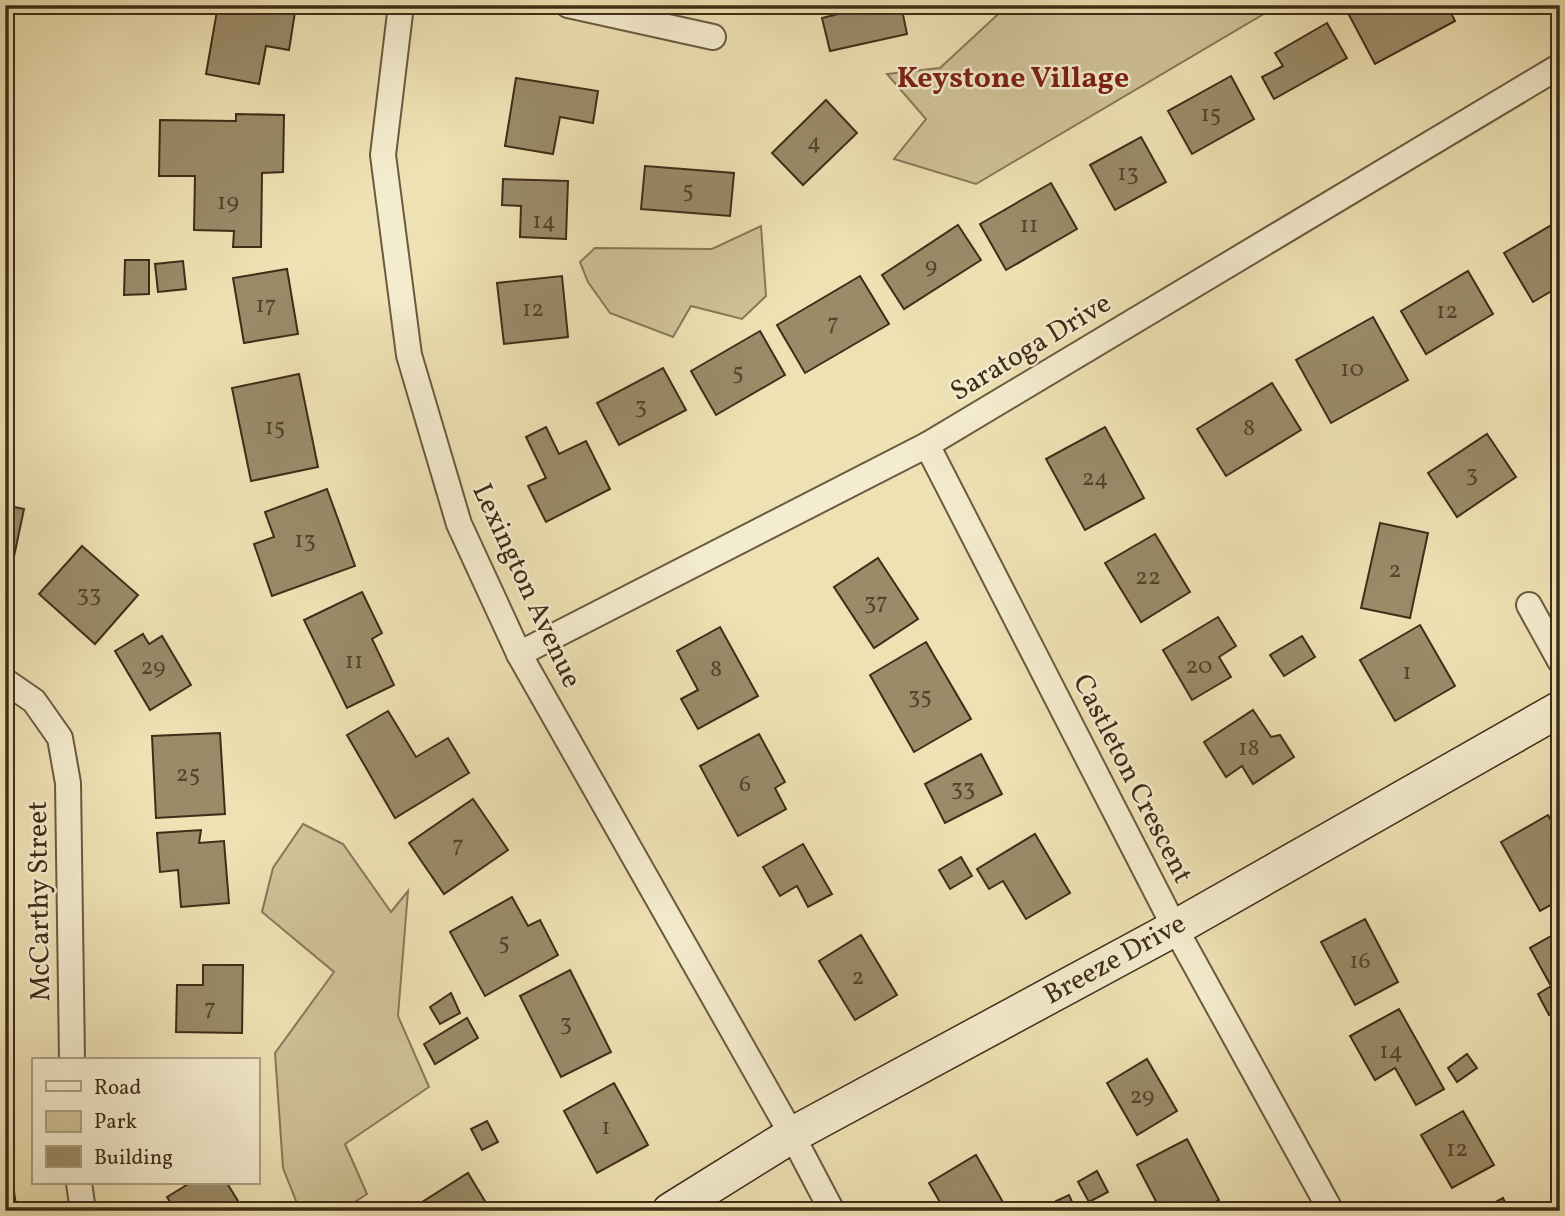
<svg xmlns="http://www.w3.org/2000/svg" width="1565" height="1216" font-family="Vollkorn,serif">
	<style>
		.green { fill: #d0c299; stroke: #887858; stroke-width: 2 }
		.building { fill: #9a8b69; stroke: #3f2d18; stroke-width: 2 }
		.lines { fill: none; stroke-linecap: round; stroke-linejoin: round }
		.street-casing { stroke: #6b5a3f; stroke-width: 28 }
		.secondary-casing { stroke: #3f2d18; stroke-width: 38 }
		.street { stroke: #f4ecce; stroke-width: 24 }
		.secondary { stroke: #f4ecce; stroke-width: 35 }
		.labels { text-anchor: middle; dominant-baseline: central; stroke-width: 5; stroke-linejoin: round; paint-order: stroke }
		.number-label { font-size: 24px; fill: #56442c }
		.street-label { font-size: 28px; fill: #3f2d18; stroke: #f4ecce }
		.neighbourhood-label { font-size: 30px; font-weight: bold; fill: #7a1f14; stroke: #f4ecce }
	</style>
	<rect width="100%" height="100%" fill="#eee1b3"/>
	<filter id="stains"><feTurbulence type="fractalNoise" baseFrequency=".00286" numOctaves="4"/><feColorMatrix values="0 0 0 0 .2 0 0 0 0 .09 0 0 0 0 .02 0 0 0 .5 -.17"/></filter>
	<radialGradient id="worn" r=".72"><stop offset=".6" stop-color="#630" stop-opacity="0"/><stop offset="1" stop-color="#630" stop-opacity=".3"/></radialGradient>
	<g class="green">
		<path d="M1008,5H1279L976,184L894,159L926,119L887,74L940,68Z"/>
		<path d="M761,226L766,296L742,319L691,306L673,337L610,313L588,282L580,262L595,248L712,249Z"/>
		<path d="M303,824L343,844L391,912L408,891L398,1016L429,1087L345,1144L367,1194L341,1211H300L283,1168L275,1053L334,972L262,912L273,868Z"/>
	</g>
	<g class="building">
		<path d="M218,5H256L295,12L289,50L266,46L259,84L206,74Z"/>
		<path d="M850,5H901L907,34L830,51L822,18L851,11Z"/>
		<path d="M1367,5H1447L1455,21L1375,64L1349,15Z"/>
		<path d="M1327,23L1347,58L1274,99L1262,77L1283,66L1275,53Z"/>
		<path d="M1231,76L1254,119L1192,154L1168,111Z"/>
		<path d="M516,78L598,91L593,123L560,117L553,154L505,146Z"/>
		<path d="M826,100L857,133L803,185L772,153Z"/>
		<path d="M236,114L284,115L283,172L262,173L261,247H233L234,231L194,230L195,176H159L160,120L236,121Z"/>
		<path d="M1141,137L1166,182L1115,210L1090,165Z"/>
		<path d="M645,166L734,173L730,216L641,209Z"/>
		<path d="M503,179L568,181L566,239L520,237L521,206L502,205Z"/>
		<path d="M1051,183L1077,229L1006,270L980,224Z"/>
		<path d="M1560,220V286L1533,302L1504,253Z"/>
		<path d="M958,225L981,260L904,309L882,275Z"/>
		<path d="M125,260H149V294L124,295Z"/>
		<path d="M183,261L186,289L158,292L155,264Z"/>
		<path d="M287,269L298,334L244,343L233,278Z"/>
		<path d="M1468,271L1493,314L1426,354L1401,311Z"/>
		<path d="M562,276L568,337L504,344L497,283Z"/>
		<path d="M860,276L889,324L805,373L777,325Z"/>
		<path d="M1373,317L1408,380L1331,423L1296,360Z"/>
		<path d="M760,331L785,375L716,415L691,371Z"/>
		<path d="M663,368L686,410L619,445L597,403Z"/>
		<path d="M299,374L318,467L251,481L232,388Z"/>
		<path d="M1272,383L1301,430L1226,476L1197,429Z"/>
		<path d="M546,427L559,454L586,441L610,489L546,522L528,486L546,478L526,437Z"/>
		<path d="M1105,427L1144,498L1085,530L1046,459Z"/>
		<path d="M1487,434L1516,477L1457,517L1428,473Z"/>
		<path d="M327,489L355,566L272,596L254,544L274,537L265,512Z"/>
		<path d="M5,505L24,509L12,566L5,564Z"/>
		<path d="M1380,523L1428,533L1410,618L1361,608Z"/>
		<path d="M1155,534L1190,592L1141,622L1105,563Z"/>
		<path d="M82,546L138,595L95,644L39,594Z"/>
		<path d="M878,558L918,619L874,648L834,587Z"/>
		<path d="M362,592L382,633L372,639L394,685L347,708L304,620Z"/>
		<path d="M1218,617L1236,646L1219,657L1231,677L1192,700L1163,650Z"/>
		<path d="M1420,625L1455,686L1395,721L1360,660Z"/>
		<path d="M720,627L758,696L698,729L681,699L698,690L677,651Z"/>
		<path d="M143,634L149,644L162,636L191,685L150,710L115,651Z"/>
		<path d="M1302,636L1315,657L1284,676L1270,655Z"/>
		<path d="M926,642L971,719L914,752L870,675Z"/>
		<path d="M1253,710L1271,737L1280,735L1294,757L1253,784L1242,766L1226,777L1204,742Z"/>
		<path d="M388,711L416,757L448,738L469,773L395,818L347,735Z"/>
		<path d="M220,733L225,814L156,818L152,736Z"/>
		<path d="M759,734L785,782L775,788L786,809L738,836L700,766Z"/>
		<path d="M981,754L1002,794L945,823L925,784Z"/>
		<path d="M473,799L508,850L444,894L409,843Z"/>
		<path d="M1548,815L1560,836V900L1540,911L1501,842Z"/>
		<path d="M201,830L199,843L224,841L229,903L181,907L178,870L160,872L157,833Z"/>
		<path d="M1035,834L1070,893L1026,919L1003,881L989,889L977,869Z"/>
		<path d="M803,844L832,894L808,907L797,886L780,896L763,867Z"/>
		<path d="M961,857L972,876L950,889L939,870Z"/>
		<path d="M512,897L528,926L540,920L558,955L485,996L450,932Z"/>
		<path d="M1365,919L1398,982L1355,1005L1321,942Z"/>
		<path d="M1560,931V1010L1549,1015L1538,994L1551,986L1530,948Z"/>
		<path d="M861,935L897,995L855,1020L819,961Z"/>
		<path d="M203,965H243L242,1033L176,1032L177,985H203Z"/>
		<path d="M570,970L611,1052L561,1077L520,996Z"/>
		<path d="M451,993L460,1013L440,1024L430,1007Z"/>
		<path d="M1399,1009L1444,1089L1416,1105L1395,1068L1375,1080L1350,1036Z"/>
		<path d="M467,1018L478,1038L435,1064L424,1044Z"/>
		<path d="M1467,1054L1477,1068L1457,1082L1448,1068Z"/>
		<path d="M1147,1059L1177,1111L1137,1135L1107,1083Z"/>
		<path d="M614,1083L648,1145L597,1173L564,1111Z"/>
		<path d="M5,1087L11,1159H5Z"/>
		<path d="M1463,1111L1494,1165L1452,1188L1421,1135Z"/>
		<path d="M487,1121L498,1142L482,1150L471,1129Z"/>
		<path d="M1187,1139L1219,1200L1199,1211H1161L1137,1165Z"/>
		<path d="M976,1155L1008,1211H945L929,1183Z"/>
		<path d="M1097,1171L1108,1192L1089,1202L1078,1182Z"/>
		<path d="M468,1173L491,1211H408Z"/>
		<path d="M12,1179L17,1211H5V1180Z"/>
		<path d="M190,1183H227L244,1211H176L167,1197Z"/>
		<path d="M1069,1195L1075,1209L1059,1211L1056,1201Z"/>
		<path d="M1503,1198L1509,1211H1480Z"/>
	</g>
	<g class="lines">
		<defs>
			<g id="street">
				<path d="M401,5L383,155L409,355L459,524L519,654L792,1135L832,1211"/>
				<path d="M568,5L713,37"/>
				<path d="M927,445L1175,928L1331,1211"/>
				<path d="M1529,605L1560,661"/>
				<path d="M519,654L927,445L1560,66"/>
				<path d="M5,681L34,701L60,738L68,783L72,1060"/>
				<path d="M79,1183L83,1211"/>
			</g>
			<path id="secondary" d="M670,1211L792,1135L1175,928L1560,709"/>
		</defs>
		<use href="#street" class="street-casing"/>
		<use href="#secondary" class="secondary-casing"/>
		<use href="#street" class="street"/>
		<use href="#secondary" class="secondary"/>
	</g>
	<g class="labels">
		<g class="number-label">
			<text x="1211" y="115">15</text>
			<text x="814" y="143">4</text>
			<text x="1128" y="174">13</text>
			<text x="688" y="191">5</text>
			<text x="228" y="203">19</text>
			<text x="544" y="222">14</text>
			<text x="1029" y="226">11</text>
			<text x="931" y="267">9</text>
			<text x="266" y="306">17</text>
			<text x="533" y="310">12</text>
			<text x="1447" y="312">12</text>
			<text x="833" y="324">7</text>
			<text x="1352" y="370">10</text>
			<text x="738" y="373">5</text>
			<text x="641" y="407">3</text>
			<text x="275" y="428">15</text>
			<text x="1249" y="429">8</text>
			<text x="1472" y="475">3</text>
			<text x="1095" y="479">24</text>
			<text x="305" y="541">13</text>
			<text x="1395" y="571">2</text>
			<text x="1148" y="578">22</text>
			<text x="89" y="595">33</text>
			<text x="876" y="603">37</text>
			<text x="354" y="662">11</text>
			<text x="1199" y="667">20</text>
			<text x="153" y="668">29</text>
			<text x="716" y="670">8</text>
			<text x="1407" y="673">1</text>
			<text x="920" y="697">35</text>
			<text x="1249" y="749">18</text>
			<text x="188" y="775">25</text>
			<text x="745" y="785">6</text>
			<text x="963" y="789">33</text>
			<text x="458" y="846">7</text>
			<text x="504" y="943">5</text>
			<text x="1360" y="962">16</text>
			<text x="858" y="978">2</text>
			<text x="210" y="1009">7</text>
			<text x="566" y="1024">3</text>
			<text x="1391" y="1052">14</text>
			<text x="1142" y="1097">29</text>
			<text x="606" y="1128">1</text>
			<text x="1457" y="1150">12</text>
		</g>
		<g class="street-label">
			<text transform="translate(1031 348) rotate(-31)">Saratoga Drive</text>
			<text transform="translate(526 586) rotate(65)">Lexington Avenue</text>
			<text transform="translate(1132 779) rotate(63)">Castleton Crescent</text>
			<text transform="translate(40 901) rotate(-91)">McCarthy Street</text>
			<text transform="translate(1115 960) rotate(-29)">Breeze Drive</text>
		</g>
		<g class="neighbourhood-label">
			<text x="1013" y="79">Keystone Village</text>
		</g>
	</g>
	<rect width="1565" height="1216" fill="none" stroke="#eee1b3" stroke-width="28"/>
	<rect x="7" y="7" width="1551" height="1202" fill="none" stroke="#3f2d18" stroke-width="3.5"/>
	<rect x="14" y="14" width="1537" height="1188" fill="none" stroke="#3f2d18" stroke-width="2"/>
	<rect x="32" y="1058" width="228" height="126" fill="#f4ecce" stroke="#aca085" stroke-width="2"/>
	<rect x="46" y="1081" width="35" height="10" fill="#f4ecce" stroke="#aca085" stroke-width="2"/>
	<text x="94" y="1094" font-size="21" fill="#3f2d18">Road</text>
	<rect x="46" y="1111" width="35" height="21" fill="#d0c299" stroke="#aca085" stroke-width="2"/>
	<text x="94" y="1128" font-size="21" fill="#3f2d18">Park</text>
	<rect x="46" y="1146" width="35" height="21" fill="#9a8b69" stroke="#aca085" stroke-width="2"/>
	<text x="94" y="1164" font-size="21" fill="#3f2d18">Building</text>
	<rect width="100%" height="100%" filter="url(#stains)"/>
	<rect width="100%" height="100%" fill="url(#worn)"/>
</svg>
